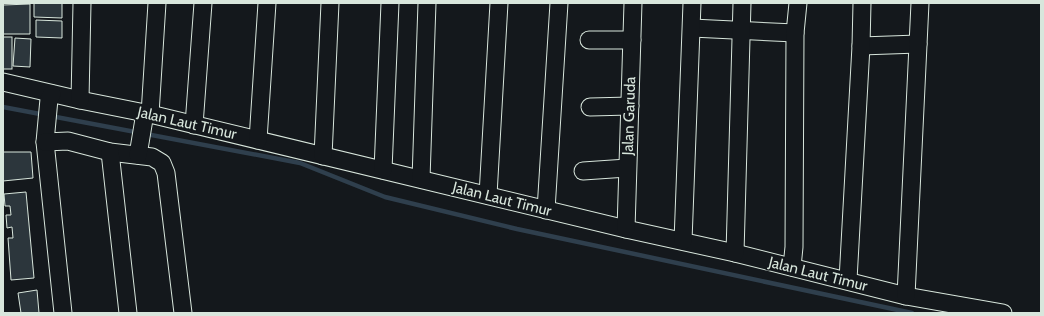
<svg xmlns="http://www.w3.org/2000/svg" width="1044" height="316" font-family="Cabin,sans-serif">
	<style>
		.lines { fill: none; stroke-linecap: round; stroke-linejoin: round }
		.stream { stroke: #2f3f4d; stroke-width: 4.5 }
		.building { fill: #2c363c; stroke: #d8e6dc }
		.minor-casing { stroke: #d8e6dc; stroke-width: 19 }
		.minor { stroke: #14181c; stroke-width: 17 }
		.labels { text-anchor: middle; dominant-baseline: central; stroke-width: 3; stroke-linejoin: round; paint-order: stroke }
		.street-label { font-size: 15px; fill: #d8e6dc; stroke: #14181c }
	</style>
	<rect width="100%" height="100%" fill="#14181c"/>
	<g class="lines">
		<path class="stream" d="M3,107L300,163L385,197L517,229L912,313"/>
	</g>
	<g class="building">
		<path d="M34,3H62V18L34,17Z"/>
		<path d="M30,4V34H3V5Z"/>
		<path d="M36,20L62,21V38L36,37Z"/>
		<rect x="3" y="37" width="9" height="32"/>
		<path d="M15,38L31,39L30,67L13,66Z"/>
		<path d="M3,152H31L33,178L3,181Z"/>
		<path d="M26,192L34,278L11,280L8,238H13L12,227L7,228L6,215H11L10,206H5L4,194Z"/>
		<path d="M37,290L39,313H21L18,293Z"/>
	</g>
	<g class="lines">
		<defs>
			<g id="minor">
				<path d="M692,28L795,33"/>
				<path d="M589,40H632"/>
				<path d="M861,46L918,44"/>
				<path d="M3,82L80,100L150,114L626,229L735,253L906,296L1003,313"/>
				<path d="M52,94L49,99L45,142L63,313"/>
				<path d="M80,100L82,3"/>
				<path d="M590,107L630,106"/>
				<path d="M150,114L157,3"/>
				<path d="M194,125L203,3"/>
				<path d="M258,140L267,3"/>
				<path d="M45,142L68,141L110,152L152,157L162,163L166,173L183,313"/>
				<path d="M110,152L128,313"/>
				<path d="M138,155L145,113"/>
				<path d="M323,156L330,3"/>
				<path d="M383,170L390,3"/>
				<path d="M583,171L627,168"/>
				<path d="M421,179L427,3"/>
				<path d="M488,195L499,3"/>
				<path d="M546,210L559,3"/>
				<path d="M626,229L633,3"/>
				<path d="M683,241L692,3"/>
				<path d="M735,253L742,3"/>
				<path d="M792,267L794,247L795,33L798,3"/>
				<path d="M848,280L861,46L862,3"/>
				<path d="M906,296L920,3"/>
			</g>
		</defs>
		<use href="#minor" class="minor-casing"/>
		<use href="#minor" class="minor"/>
	</g>
	<g class="labels">
		<g class="street-label">
			<text transform="translate(629 116) rotate(-88)">Jalan Garuda</text>
			<text transform="translate(187 123) rotate(13)">Jalan Laut Timur</text>
			<text transform="translate(502 199) rotate(14)">Jalan Laut Timur</text>
			<text transform="translate(818 274) rotate(14)">Jalan Laut Timur</text>
		</g>
	</g>
	<rect width="1044" height="316" fill="none" stroke="#d8e6dc" stroke-width="8"/>
</svg>
